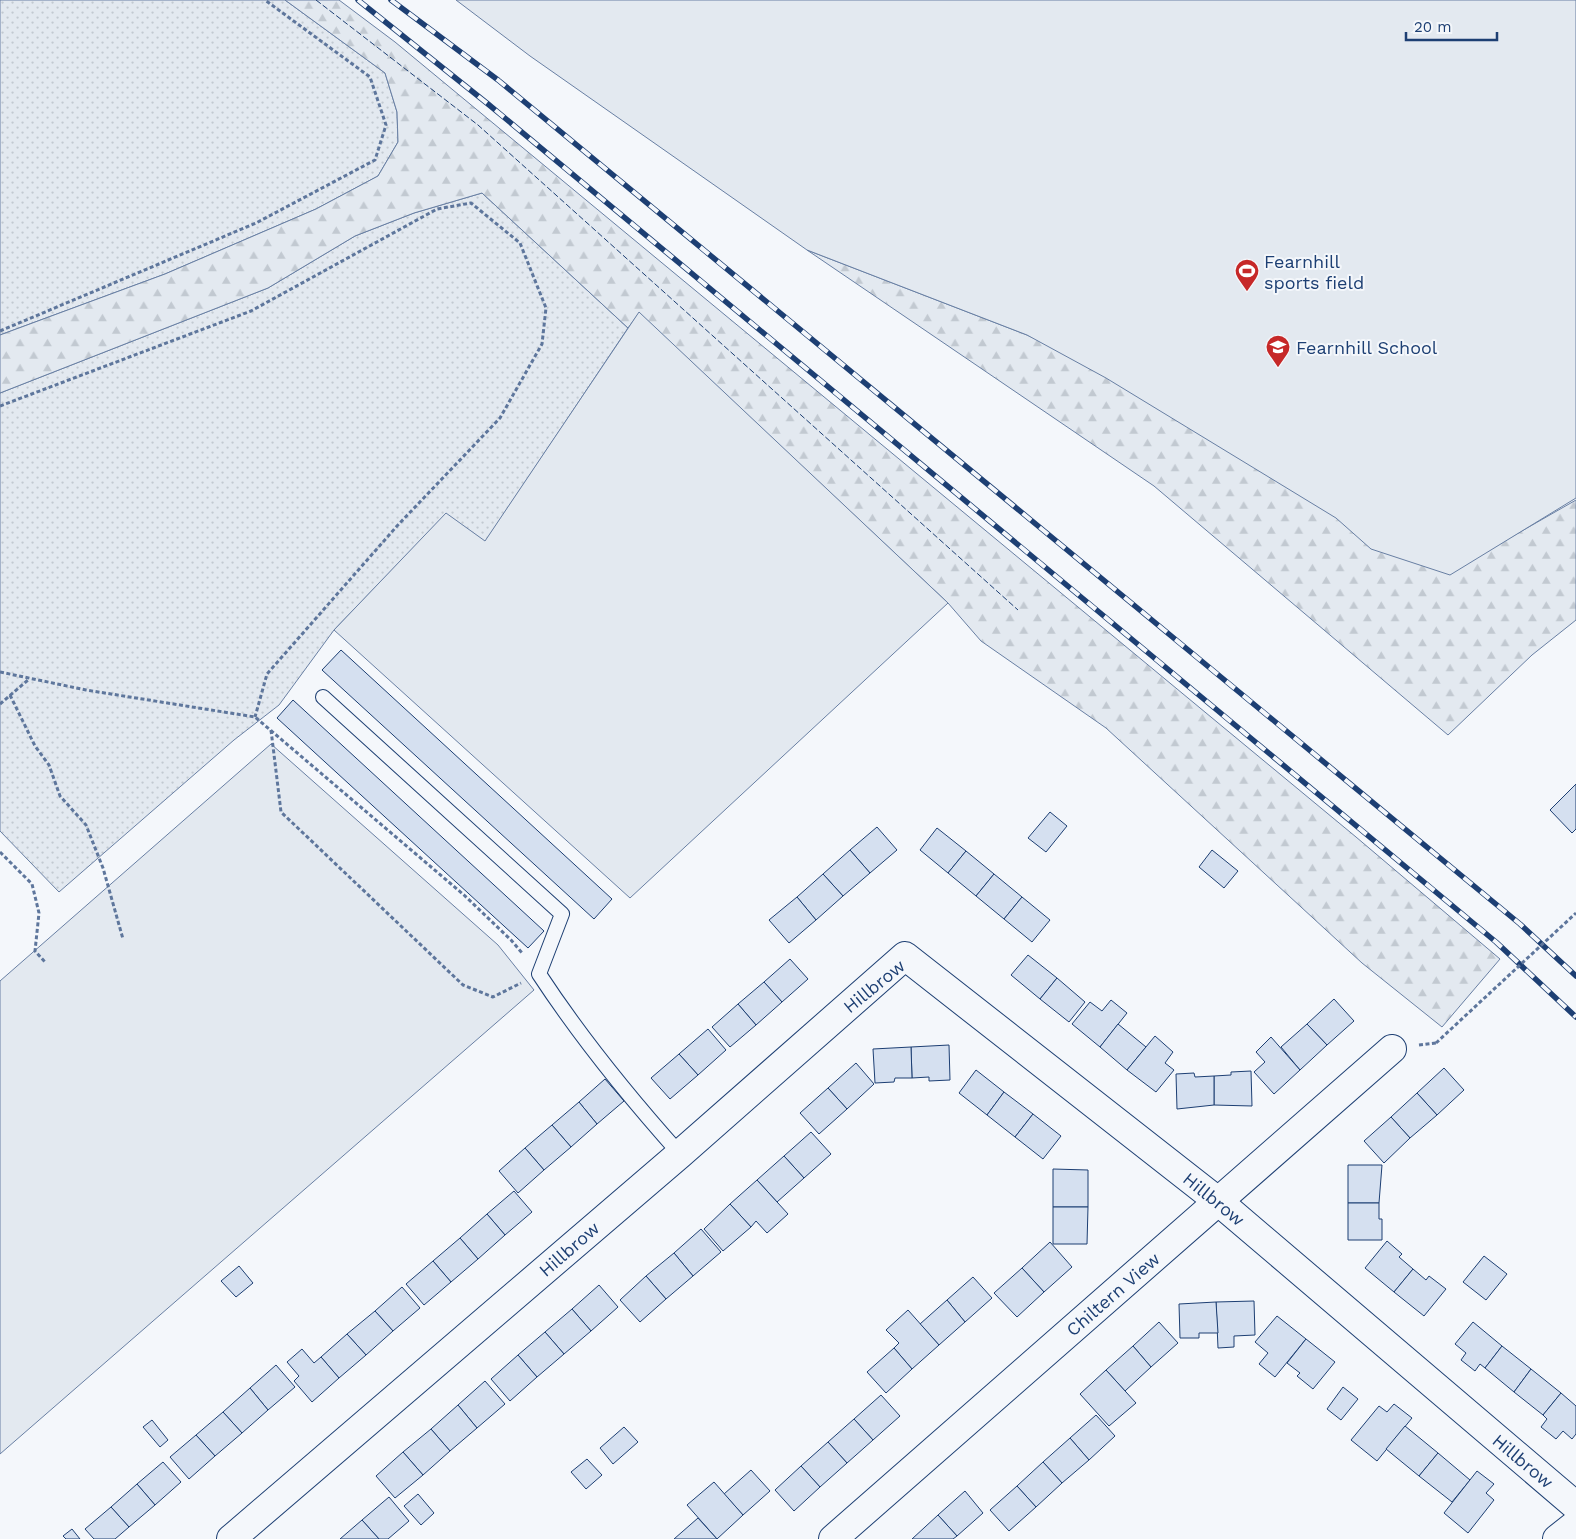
<svg xmlns="http://www.w3.org/2000/svg" width="1576" height="1539" font-family="'Work Sans',sans-serif">
	<style>
		.grass { fill: url(#grass-dots); stroke: #687fa3 }
		.forest { fill: url(#forest-firs); stroke: #687fa3 }
		.green { fill: #e3e9f0; stroke: #687fa3 }
		.building { fill: #d5e0f0; stroke: #1d3f73 }
		.lines { fill: none; stroke-linecap: round; stroke-linejoin: round }
		.service-casing { stroke: #1d3f73; stroke-width: 16 }
		.minor-casing { stroke: #1d3f73; stroke-width: 30 }
		.path { stroke: #5e769c; stroke-width: 3; stroke-dasharray: 4 2.5; stroke-linecap: butt }
		.service { stroke: #f4f7fb; stroke-width: 14 }
		.minor { stroke: #f4f7fb; stroke-width: 28 }
		.rail-casing { stroke: #1d3f73; stroke-width: 5.5 }
		.rail { stroke: #f4f7fb; stroke-width: 4; stroke-dasharray: 11; stroke-linecap: butt }
		.path-bridge { stroke: #5e769c; stroke-width: 3; stroke-dasharray: 4 2.5; stroke-linecap: butt }
		.fence { stroke: #1d3f73; stroke-width: 1; stroke-dasharray: 6 2.5; stroke-linecap: butt }
		.labels { text-anchor: middle; dominant-baseline: central; stroke-width: 4; stroke-linejoin: round; paint-order: stroke }
		.poi-label { font-size: 18px; fill: #1d3f73; stroke: #f4f7fb; text-anchor: start }
		.street-label { font-size: 18px; fill: #1d3f73; stroke: #f4f7fb }
	</style>
	<defs>
		<pattern id="grass-dots" width="8" height="8" patternUnits="userSpaceOnUse" patternTransform="scale(1.25)"><rect width="8" height="8" fill="#e3e9f0"/><path d="M2 2h.1M6 6h.1" fill="none" stroke="#c2c9d1" stroke-width="1.8" stroke-linecap="round"/></pattern>
		<pattern id="forest-firs" width="22" height="20" patternUnits="userSpaceOnUse" patternTransform="scale(1.25)"><rect width="22" height="20" fill="#e3e9f0"/><path d="M5 1l3.5 6h-7zM16 11l3.5 6h-7z" fill="#c2c9d1"/></pattern>
	</defs>
	<rect width="100%" height="100%" fill="#f4f7fb"/>
	<g class="grass">
		<path d="M0,0H285L385,73L397,112L398,142L378,176L316,209L165,274L0,335Z"/>
		<path d="M482,193L628,328L485,542L446,514L334,630L279,705L234,740L59,892L0,831V393L268,288L355,236L414,213Z"/>
	</g>
	<g class="forest">
		<path d="M285,0H339L395,42L1356,837L1500,959L1442,1027L1362,963L1106,728L981,641L948,603L639,313L628,328L482,193L414,213L355,236L268,288L0,393V335L165,274L316,209L378,176L398,142L397,112L385,73Z"/>
		<path d="M807,250L1027,335L1492,548L1576,500V620L1532,655L1448,735L1154,486Z"/>
	</g>
	<g class="green">
		<path d="M456,0H1576V498L1450,575L1371,549L1336,518L1106,378L1027,335L807,250L530,56Z"/>
		<path d="M639,312L948,603L630,898L334,630L446,513L485,541Z"/>
		<path d="M271,744L498,945L534,990L0,1454V981Z"/>
	</g>
	<g class="building">
		<path d="M341,650L612,899L594,919L322,670Z"/>
		<path d="M293,700L544,931L528,948L277,718Z"/>
		<path d="M1576,784V829L1572,833L1550,810Z"/>
		<path d="M1050,812L1067,826L1046,852L1028,838Z"/>
		<path d="M877,827L897,850L870,873L850,850Z"/>
		<path d="M937,828L966,851L948,873L920,850Z"/>
		<path d="M850,850L870,873L843,896L823,874Z"/>
		<path d="M1212,850L1238,871L1224,888L1199,867Z"/>
		<path d="M966,851L994,874L976,896L948,873Z"/>
		<path d="M823,874L843,896L816,920L797,897Z"/>
		<path d="M994,874L1022,897L1004,919L976,896Z"/>
		<path d="M797,897L816,920L789,943L769,920Z"/>
		<path d="M1022,897L1050,920L1032,942L1004,919Z"/>
		<path d="M1028,955L1057,978L1040,999L1011,975Z"/>
		<path d="M790,959L808,979L782,1002L764,982Z"/>
		<path d="M1057,978L1085,1002L1069,1022L1040,999Z"/>
		<path d="M764,982L782,1002L756,1025L738,1004Z"/>
		<path d="M1334,999L1354,1021L1327,1045L1307,1024Z"/>
		<path d="M1111,1000L1127,1013L1100,1047L1072,1024L1090,1002L1102,1011Z"/>
		<path d="M738,1004L756,1025L730,1047L712,1027Z"/>
		<path d="M1118,1024L1146,1047L1127,1070L1100,1047Z"/>
		<path d="M1307,1024L1327,1045L1300,1070L1281,1047Z"/>
		<path d="M708,1029L726,1050L698,1075L679,1054Z"/>
		<path d="M1155,1036L1173,1052L1165,1063L1174,1070L1156,1092L1127,1070Z"/>
		<path d="M1271,1037L1300,1070L1274,1094L1254,1072L1265,1062L1256,1052Z"/>
		<path d="M949,1045L950,1080L929,1081V1077L912,1078L911,1047Z"/>
		<path d="M911,1047L912,1078H895L894,1082L875,1083L873,1049Z"/>
		<path d="M679,1054L698,1075L670,1099L651,1078Z"/>
		<path d="M856,1063L874,1084L847,1109L828,1088Z"/>
		<path d="M1444,1068L1464,1090L1437,1115L1417,1093Z"/>
		<path d="M976,1070L1004,1092L987,1115L959,1093Z"/>
		<path d="M1251,1071L1252,1106L1214,1105V1076L1231,1075V1072Z"/>
		<path d="M1194,1073L1195,1077L1214,1076V1105L1177,1109L1176,1074Z"/>
		<path d="M605,1079L624,1101L597,1124L579,1102Z"/>
		<path d="M828,1088L847,1109L819,1134L800,1113Z"/>
		<path d="M1004,1092L1033,1114L1015,1137L987,1115Z"/>
		<path d="M1417,1093L1437,1115L1410,1138L1391,1117Z"/>
		<path d="M579,1102L597,1124L571,1147L552,1125Z"/>
		<path d="M1033,1114L1061,1136L1043,1159L1015,1137Z"/>
		<path d="M1391,1117L1410,1138L1384,1163L1364,1141Z"/>
		<path d="M552,1125L571,1147L544,1170L525,1148Z"/>
		<path d="M811,1132L831,1154L804,1178L784,1156Z"/>
		<path d="M525,1148L544,1170L518,1193L499,1171Z"/>
		<path d="M784,1156L804,1178L777,1202L757,1180Z"/>
		<path d="M1348,1165H1382L1379,1203H1348Z"/>
		<path d="M1053,1169L1088,1170V1207H1053Z"/>
		<path d="M757,1180L788,1214L767,1233L756,1221L751,1227L730,1204Z"/>
		<path d="M514,1191L532,1212L505,1235L487,1214Z"/>
		<path d="M1348,1203H1379V1219H1382V1240H1348Z"/>
		<path d="M730,1204L751,1227L723,1251L704,1229Z"/>
		<path d="M1053,1207H1088L1087,1244H1053Z"/>
		<path d="M487,1214L505,1235L478,1259L460,1238Z"/>
		<path d="M701,1229L721,1252L693,1276L674,1253Z"/>
		<path d="M460,1238L478,1259L451,1282L433,1261Z"/>
		<path d="M1387,1241L1402,1254L1399,1257L1413,1269L1394,1292L1365,1268Z"/>
		<path d="M1050,1242L1072,1267L1044,1292L1022,1268Z"/>
		<path d="M674,1253L693,1276L666,1299L646,1276Z"/>
		<path d="M1484,1256L1507,1274L1486,1300L1463,1282Z"/>
		<path d="M433,1261L451,1282L424,1305L406,1284Z"/>
		<path d="M239,1266L253,1283L236,1297L221,1281Z"/>
		<path d="M1022,1268L1044,1292L1017,1317L994,1293Z"/>
		<path d="M1413,1269L1426,1280L1429,1276L1446,1289L1424,1316L1394,1292Z"/>
		<path d="M646,1276L666,1299L640,1322L620,1300Z"/>
		<path d="M973,1277L992,1298L965,1322L947,1300Z"/>
		<path d="M599,1285L618,1307L591,1331L572,1309Z"/>
		<path d="M402,1287L420,1308L393,1331L375,1311Z"/>
		<path d="M947,1300L965,1322L939,1345L920,1324Z"/>
		<path d="M1254,1301L1255,1335L1234,1336V1347L1218,1348L1216,1302Z"/>
		<path d="M1216,1302L1218,1333H1199V1338H1180L1179,1304Z"/>
		<path d="M572,1309L591,1331L564,1354L545,1332Z"/>
		<path d="M908,1310L939,1345L912,1369L894,1348L899,1343L886,1330Z"/>
		<path d="M375,1311L393,1331L366,1355L347,1334Z"/>
		<path d="M1277,1316L1306,1339L1275,1377L1259,1364L1268,1353L1255,1342Z"/>
		<path d="M1159,1322L1178,1343L1151,1367L1133,1346Z"/>
		<path d="M1473,1322L1502,1346L1485,1368L1480,1364L1475,1371L1461,1360L1466,1353L1455,1344Z"/>
		<path d="M545,1332L564,1354L537,1377L518,1355Z"/>
		<path d="M347,1334L366,1355L339,1378L321,1357Z"/>
		<path d="M1306,1339L1335,1362L1313,1389L1297,1376L1300,1373L1287,1363Z"/>
		<path d="M1133,1346L1151,1367L1125,1391L1106,1370Z"/>
		<path d="M1502,1346L1531,1369L1514,1392L1485,1368Z"/>
		<path d="M894,1348L912,1369L886,1393L867,1372Z"/>
		<path d="M302,1349L314,1363L321,1357L339,1378L312,1402L294,1381L299,1376L287,1362Z"/>
		<path d="M518,1355L537,1377L510,1401L491,1379Z"/>
		<path d="M276,1365L295,1387L268,1410L250,1388Z"/>
		<path d="M1531,1369L1561,1393L1543,1415L1514,1392Z"/>
		<path d="M1106,1370L1136,1403L1109,1426L1080,1394Z"/>
		<path d="M485,1381L505,1404L477,1428L458,1405Z"/>
		<path d="M1343,1387L1358,1399L1341,1420L1327,1409Z"/>
		<path d="M250,1388L268,1410L242,1433L223,1412Z"/>
		<path d="M1561,1393L1576,1406V1434L1572,1439L1563,1431L1556,1439L1541,1427L1547,1419L1543,1415Z"/>
		<path d="M881,1395L900,1416L873,1440L854,1419Z"/>
		<path d="M1394,1404L1412,1418L1377,1461L1351,1440L1379,1406L1387,1412Z"/>
		<path d="M458,1405L477,1428L450,1451L431,1429Z"/>
		<path d="M223,1412L242,1433L215,1456L196,1435Z"/>
		<path d="M1096,1415L1115,1436L1089,1460L1070,1438Z"/>
		<path d="M854,1419L873,1440L847,1463L828,1442Z"/>
		<path d="M152,1420L168,1440L160,1447L143,1427Z"/>
		<path d="M1405,1426L1438,1453L1419,1476L1386,1449Z"/>
		<path d="M624,1427L638,1442L613,1464L600,1448Z"/>
		<path d="M431,1429L450,1451L423,1475L403,1452Z"/>
		<path d="M196,1435L215,1456L189,1479L170,1457Z"/>
		<path d="M1070,1438L1089,1460L1062,1483L1043,1462Z"/>
		<path d="M828,1442L847,1463L820,1487L801,1466Z"/>
		<path d="M403,1452L423,1475L395,1498L376,1476Z"/>
		<path d="M1438,1453L1470,1480L1452,1502L1419,1476Z"/>
		<path d="M587,1459L602,1475L586,1489L571,1472Z"/>
		<path d="M163,1462L181,1482L155,1505L137,1484Z"/>
		<path d="M1043,1462L1062,1483L1036,1507L1017,1486Z"/>
		<path d="M801,1466L820,1487L794,1511L775,1490Z"/>
		<path d="M751,1470L770,1491L743,1515L724,1494Z"/>
		<path d="M1477,1471L1494,1484L1486,1493L1494,1500L1468,1533L1444,1513Z"/>
		<path d="M714,1482L743,1515L717,1539L687,1505Z"/>
		<path d="M137,1484L155,1505L129,1527L111,1507Z"/>
		<path d="M1017,1486L1036,1507L1009,1531L990,1510Z"/>
		<path d="M965,1491L983,1513L957,1536L938,1515Z"/>
		<path d="M418,1494L434,1513L421,1525L404,1506Z"/>
		<path d="M389,1497L409,1521L388,1539H379L362,1520Z"/>
		<path d="M111,1507L129,1527L115,1539H94L85,1529Z"/>
		<path d="M938,1515L957,1536L953,1539H912Z"/>
		<path d="M698,1518L717,1539H674Z"/>
		<path d="M362,1520L379,1539H340Z"/>
		<path d="M72,1529L80,1539H66L63,1536Z"/>
	</g>
	<g class="lines">
		<defs>
			<path id="service" d="M323,697L562,914L539,974C581,1038 629,1097 680,1154"/>
			<g id="minor">
				<path d="M231,1539L680,1154L905,956L1219,1202L1576,1506"/>
				<path d="M833,1539L1392,1049"/>
				<path d="M1557,1539L1576,1524"/>
			</g>
		</defs>
		<use href="#service" class="service-casing"/>
		<use href="#minor" class="minor-casing"/>
		<g class="path">
			<path d="M0,331L256,223L375,160L386,125L370,77L265,0"/>
			<path d="M0,406L251,311L437,209L471,203L520,243L546,308L542,344L500,418L397,526L267,674L255,717"/>
			<path d="M0,672L86,690L255,717L464,895L511,940L523,954"/>
			<path d="M10,695L35,746L49,765L60,796L86,825L103,868L123,939"/>
			<path d="M0,704L28,680"/>
			<path d="M271,730L281,812L463,985L493,997L521,983"/>
			<path d="M0,852L32,884L39,913L35,951L45,962"/>
			<path d="M1419,1045L1436,1043"/>
		</g>
		<use href="#service" class="service"/>
		<use href="#minor" class="minor"/>
		<defs>
			<g id="rail">
				<path d="M358,0L488,104L1496,942L1576,1017"/>
				<path d="M391,0L498,80L1520,924L1576,976"/>
			</g>
		</defs>
		<use href="#rail" class="rail-casing"/>
		<use href="#rail" class="rail"/>
		<path class="path-bridge" d="M1436,1043L1576,913"/>
		<path class="fence" d="M316,0L478,125L1018,610"/>
	</g>
	<defs>
		<symbol id="stadium-pin" viewBox="-11 -11 22 30"><path d="M0 17L-7.5 6A9.5 9.5 0 1 1 7.5 6Z" fill="#c62828" stroke="#f4f7fb"/><path d="M0-5a6.5 5 0 1 0 0 10a6.5 5 0 1 0 0-10ZM-3.5-1.8h7v3.6h-7Z" fill="#fff"/></symbol>
		<symbol id="school-pin" viewBox="-11 -11 22 30"><path d="M0 17L-7.5 6A9.5 9.5 0 1 1 7.5 6Z" fill="#c62828" stroke="#f4f7fb"/><path d="M0-5L7-2L0 1L-7-2ZM-4 1L0 2.5L4 1V4Q0 6-4 4Z" fill="#fff"/></symbol>
	</defs>
	<g fill-rule="evenodd">
		<use href="#stadium-pin" x="1233" y="257" width="28" height="38"/>
		<use href="#school-pin" x="1264" y="333" width="28" height="38"/>
	</g>
	<g class="labels">
		<g class="poi-label">
			<text x="1264" y="261">Fearnhill<tspan x="1264" dy="21">sports field</tspan></text>
			<text x="1296" y="347">Fearnhill School</text>
		</g>
		<g class="street-label">
			<text transform="translate(874 986) rotate(-39)">Hillbrow</text>
			<text transform="translate(1214 1199) rotate(39)">Hillbrow</text>
			<text transform="translate(569 1249) rotate(-41)">Hillbrow</text>
			<text transform="translate(1113 1294) rotate(-41)">Chiltern View</text>
			<text transform="translate(1523 1461) rotate(40)">Hillbrow</text>
		</g>
	</g>
	<path d="M1406 32v8h91v-8" fill="none" stroke="#1d3f73" stroke-width="2.5"/>
	<text x="1414" y="32" font-size="15" fill="#1d3f73" stroke="#f4f7fb" stroke-width="4" paint-order="stroke">20 m</text>
</svg>
